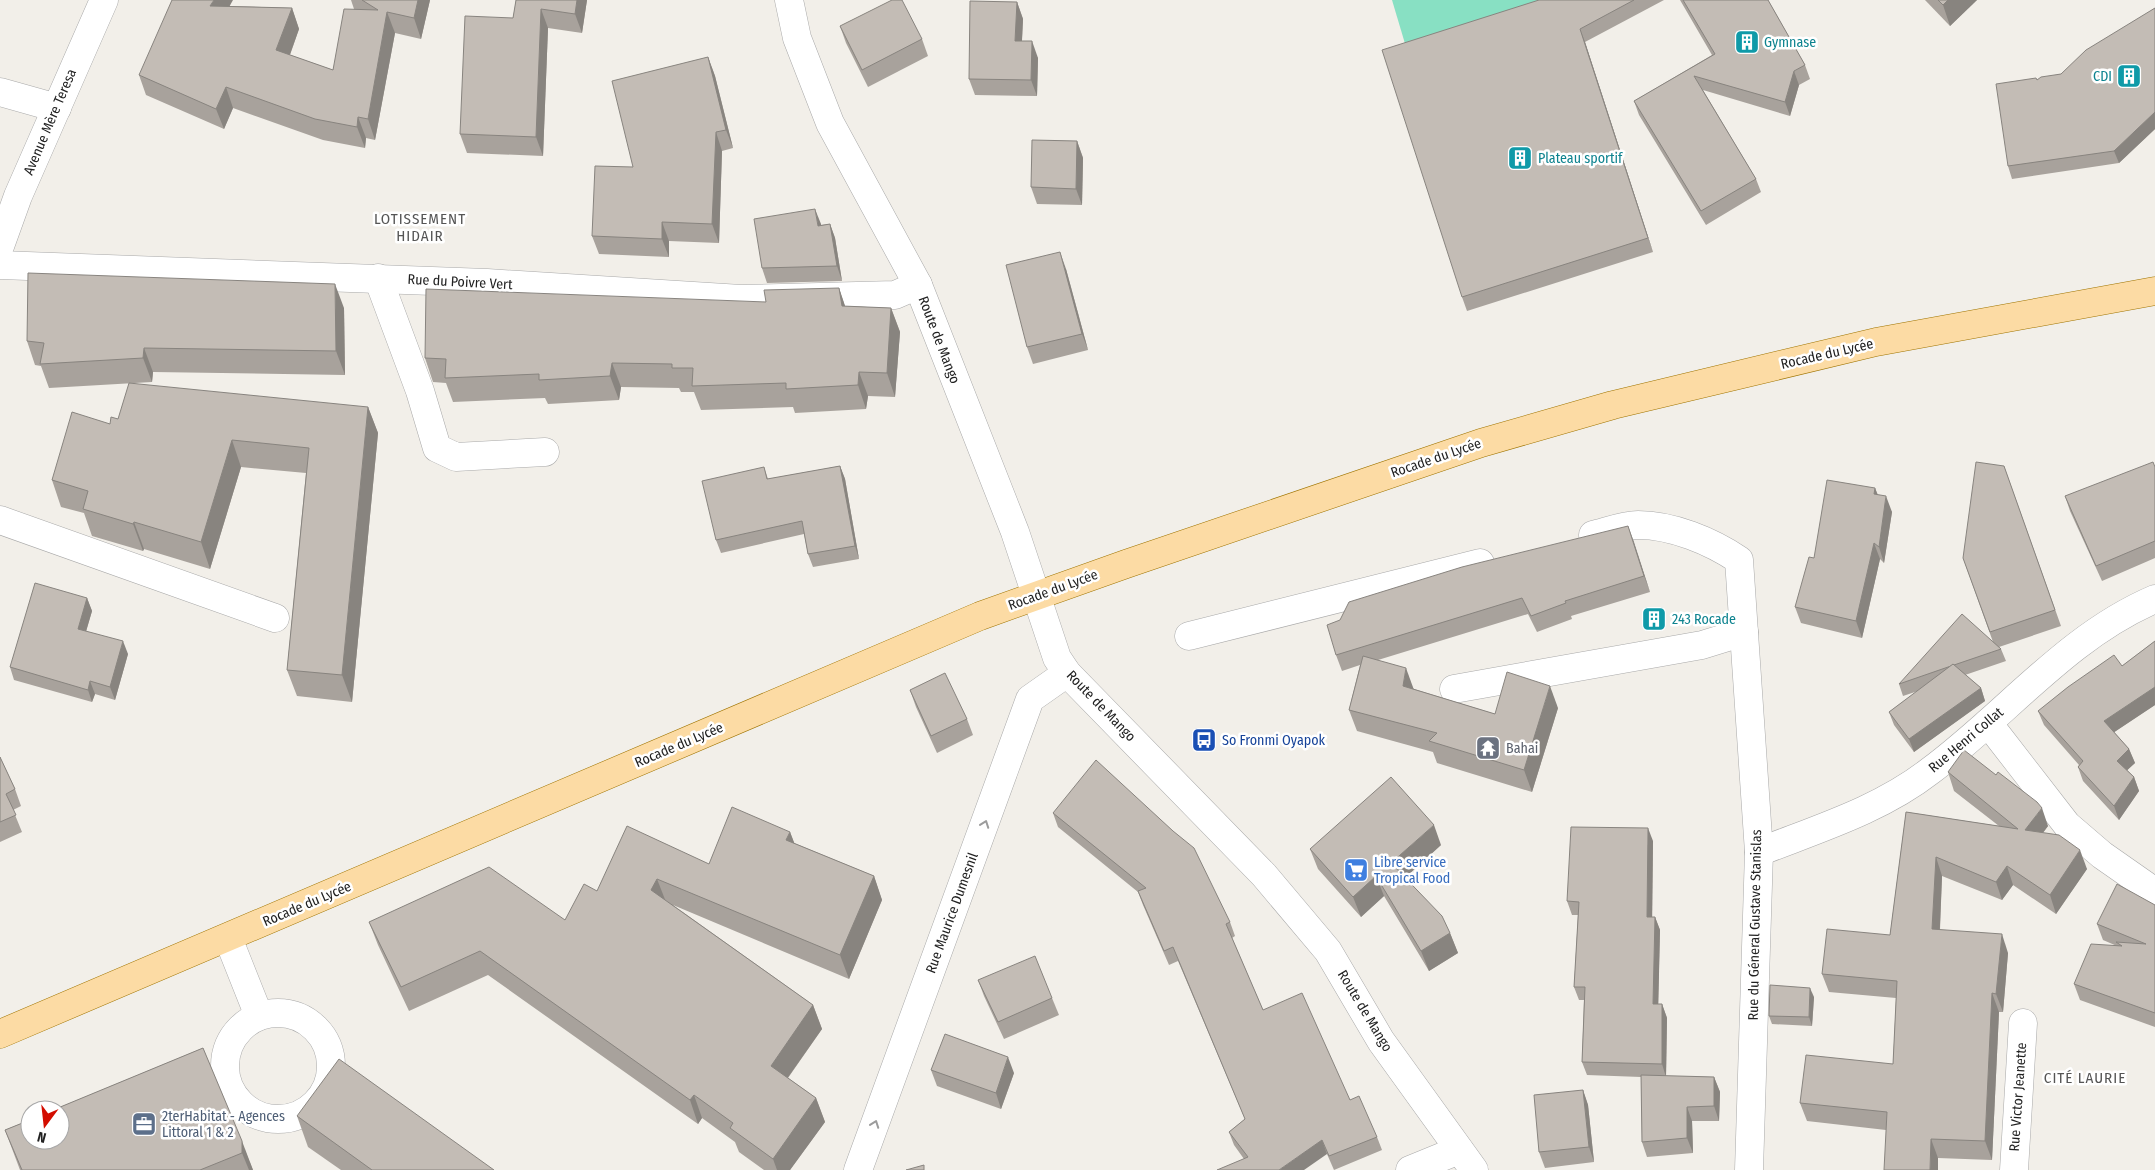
<svg xmlns="http://www.w3.org/2000/svg" width="2155" height="1170" font-family="'Fira Sans Condensed',sans-serif">
	<style>
		.pitch { fill: #88e0c3 }
		.lines { fill: none; stroke-linecap: round; stroke-linejoin: round }
		.minor-casing { stroke: #a9a9a9; stroke-width: 29 }
		.major-casing { stroke: #9f7400; stroke-width: 29 }
		.minor { stroke: #fff; stroke-width: 28 }
		.major { stroke: #fcdba4; stroke-width: 28 }
		.wall { fill: #a8a29c }
		.shaded-wall { fill: #88847f }
		.building { fill: #c3bcb5; stroke: #88847f }
		.oneway { stroke: #9c9c9c }
		.labels { text-anchor: middle; dominant-baseline: central; stroke-width: 5; stroke-linejoin: round; paint-order: stroke }
		.culture-label { font-size: 14px; fill: #0d838f; stroke: #fff; text-anchor: start }
		.street-label { font-size: 14px; fill: #222; stroke: #fff }
		.transit-label { font-size: 14px; fill: #164399; stroke: #fff; text-anchor: start }
		.worship-label { font-size: 14px; fill: #5b616d; stroke: #fff; text-anchor: start }
		.shop-label { font-size: 14px; fill: #366cbe; stroke: #fff; text-anchor: start }
		.service-label { font-size: 14px; fill: #4e5e75; stroke: #fff; text-anchor: start }
		.neighbourhood-label { font-size: 15px; letter-spacing: 1px; fill: #555; stroke: #fff }
	</style>
	<rect width="100%" height="100%" fill="#f2efe9"/>
	<path class="pitch" d="M1392,0H1545L1406,47Z"/>
	<g class="lines">
		<defs>
			<g id="minor">
				<path d="M789,0L797,38L830,123L918,285L1015,532L1057,658L1067,673L1264,875L1328,951L1381,1041L1474,1170"/>
				<path d="M0,92L57,108"/>
				<path d="M0,246L18,196L104,0"/>
				<path d="M0,265L487,283L741,299L895,295L918,285"/>
				<path d="M378,278L420,391L437,448L456,457L545,452"/>
				<path d="M0,520L275,618"/>
				<path d="M1593,535C1606,532 1623,525 1638,525C1672,525 1711,541 1739,560L1759,852L1749,1170"/>
				<path d="M1189,636L1480,563"/>
				<path d="M1454,689L1702,645L1744,632"/>
				<path d="M1988,723L2067,825L2102,855L2155,892"/>
				<path d="M1759,852C1817,829 1880,810 1930,771C2006,715 2066,637 2155,599"/>
				<path d="M228,938L259,1016"/>
				<circle cx="278" cy="1066" r="53"/>
				<path d="M858,1170L1030,699L1067,673"/>
				<path d="M1410,1170L1459,1150"/>
				<path d="M2014,1170L2023,1023"/>
			</g>
			<path id="major" d="M0,1034L980,616L1126,564L1481,443L1613,405L1876,342L2155,291"/>
		</defs>
		<use href="#minor" class="minor-casing"/>
		<use href="#major" class="major-casing"/>
		<use href="#minor" class="minor"/>
		<use href="#major" class="major"/>
	</g>
	<g class="wall">
		<path d="M351,0H430L421,39L395,33L375,140L366,138L365,148L323,140L233,108L224,129L146,95L139,75L230,6L292,8L299,29L290,55L333,70L354,9Z"/>
		<path d="M516,0H587L582,33L548,28L543,156L467,153L460,134L513,18Z"/>
		<path d="M1539,0H1664L1585,42L1653,252L1467,311L1462,297Z"/>
		<path d="M1680,0H1768L1805,65L1810,79L1799,85L1790,116L1703,90L1756,179L1761,192L1706,225L1639,115L1634,101L1712,55Z"/>
		<path d="M1925,0H1977L1950,26Z"/>
		<path d="M1017,2L1023,19L1022,41L1038,58L1037,96L975,95L969,79Z"/>
		<path d="M2155,8V129L2119,163L2012,179L2008,166L2037,80L2061,74Z"/>
		<path d="M840,26L922,39L928,56L868,87L846,43Z"/>
		<path d="M708,57L715,76L733,148L722,151L719,243L669,241V257L599,254L592,236Z"/>
		<path d="M1077,141L1083,158L1082,205L1037,204L1031,187Z"/>
		<path d="M821,224V225L830,224L835,238L842,281L767,283L762,268Z"/>
		<path d="M1066,269L1088,350L1033,364L1027,347Z"/>
		<path d="M839,288L845,306L891,308L900,332L895,397L868,396L866,409L795,413L793,407L701,410L694,392H681L679,388L621,387L619,400L548,404L545,398L453,402L446,383L433,382L425,358L766,302Z"/>
		<path d="M344,308L345,375L153,372L152,382L49,388L41,366L35,365L27,341Z"/>
		<path d="M368,407L378,433L352,702L297,696L287,670L306,473L241,467L210,569L144,549L143,551L92,536L84,513L61,507L52,480L110,424L118,419Z"/>
		<path d="M840,466L845,479L859,559L813,567L808,554L804,534L721,553L716,540L764,467L768,479Z"/>
		<path d="M2004,466L2061,626L1999,647L2001,649L2006,661L1965,675L1981,688L1985,701L1914,752L1894,725L1889,712L1918,691L1903,696L1899,684L1993,642L1963,558Z"/>
		<path d="M2155,467V558L2102,581L2070,511L2065,496Z"/>
		<path d="M1875,488L1878,495L1892,512L1884,563L1880,559L1862,638L1801,623L1795,607L1814,558Z"/>
		<path d="M1628,526L1650,592L1571,616L1572,619L1537,632L1528,614L1378,660L1414,689L1495,714L1558,708L1532,792L1437,763L1433,752L1357,731L1349,710L1360,665L1342,671L1336,655Z"/>
		<path d="M87,598L92,611L86,631L128,654L115,700L95,694L92,702L14,680L10,667Z"/>
		<path d="M2155,641V705L2114,732L2129,749L2135,763L2127,770L2134,777L2139,791L2119,820L2083,781L2078,767L2079,765L2044,725L2038,711L2122,666Z"/>
		<path d="M910,690L967,719L973,735L937,753L916,707Z"/>
		<path d="M0,757L15,789L21,806L13,810L22,832L0,842Z"/>
		<path d="M1948,772L2048,826L2043,833L2087,869L2056,914L2013,885L2002,900L1942,876L1940,930L2008,953L2003,1012H1999L1992,1160L1938,1158L1886,1130L1807,1121L1800,1103L1893,1064L1896,998L1829,992L1822,974L1890,935L1906,812L1999,826L1954,791Z"/>
		<path d="M1053,813L1230,922L1235,936L1232,938L1263,1010L1350,1100L1377,1137L1382,1150L1334,1170L1327,1154L1244,1159L1234,1145L1229,1132L1245,1119L1178,961L1169,965L1143,905L1138,892L1058,827Z"/>
		<path d="M790,832L794,843L874,876L882,900L849,979L673,905L813,1005L822,1029L788,1078L816,1098L825,1122L790,1170H764L739,1152L735,1142L702,1118L698,1124L488,975L409,1011L378,945L369,922L565,920L597,891L709,864Z"/>
		<path d="M1653,841L1652,917H1655L1660,930L1658,1004H1662L1667,1018L1666,1076L1714,1077L1720,1092L1719,1121H1692L1693,1153L1647,1157L1642,1142L1641,1077L1587,1075L1582,1062L1584,1000H1579L1574,987L1578,915H1572L1567,901Z"/>
		<path d="M1441,845L1405,878L1450,933L1458,953L1429,971L1384,896L1361,917L1318,869L1310,849Z"/>
		<path d="M2155,905V1027L2080,1000L2074,984L2117,946L2103,940L2097,924Z"/>
		<path d="M978,980L1052,998L1059,1015L1004,1039L984,996Z"/>
		<path d="M1814,997L1812,1026L1772,1024L1769,1016Z"/>
		<path d="M203,1048L253,1170H20L5,1130Z"/>
		<path d="M931,1070L1014,1073L1001,1109L937,1086Z"/>
		<path d="M1583,1090L1588,1105L1594,1162L1545,1168L1539,1152Z"/>
		<path d="M297,1116L494,1170H341L308,1147Z"/>
	</g>
	<g class="shaded-wall">
		<path d="M214,0H233L218,27L210,6Z"/>
		<path d="M418,0H430L421,39L414,18Z"/>
		<path d="M577,0H587L582,33L575,14Z"/>
		<path d="M1948,0H1977L1950,26L1943,5Z"/>
		<path d="M1017,2L1023,19L1021,58L1015,41Z"/>
		<path d="M292,8L299,29L284,71L276,50Z"/>
		<path d="M541,9L548,28L543,156L536,137Z"/>
		<path d="M387,12L395,33L375,140L368,119Z"/>
		<path d="M1580,29L1585,42L1653,252L1648,238Z"/>
		<path d="M1032,41L1038,58L1037,96L1031,80Z"/>
		<path d="M708,57L715,76L733,148L726,130Z"/>
		<path d="M1794,71L1799,85L1790,116L1785,102Z"/>
		<path d="M226,87L233,108L224,129L216,109Z"/>
		<path d="M2155,112V129L2119,163L2114,151Z"/>
		<path d="M358,117L366,138L365,148L357,127Z"/>
		<path d="M716,132L722,151L719,243L712,224Z"/>
		<path d="M1077,141L1083,158L1082,205L1076,189Z"/>
		<path d="M815,209L821,224L823,240L818,226Z"/>
		<path d="M662,222L669,241V257L662,239Z"/>
		<path d="M830,224L835,238L842,281L837,266Z"/>
		<path d="M1060,252L1066,269L1088,350L1082,334Z"/>
		<path d="M335,284L344,308L345,375L336,351Z"/>
		<path d="M839,288L847,312L842,306Z"/>
		<path d="M891,308L900,332L895,397L887,373Z"/>
		<path d="M144,348L153,372L152,382L143,358Z"/>
		<path d="M612,363L621,387L619,400L610,376Z"/>
		<path d="M859,372L868,396L866,409L858,385Z"/>
		<path d="M368,407L378,433L352,702L342,675Z"/>
		<path d="M232,440L241,467L210,569L201,542Z"/>
		<path d="M840,466L845,479L859,559L855,546Z"/>
		<path d="M1875,488L1881,504L1874,494Z"/>
		<path d="M1886,496L1892,512L1884,563L1879,547Z"/>
		<path d="M134,522L144,549L143,551L133,524Z"/>
		<path d="M1628,526L1634,542L1650,592L1644,576Z"/>
		<path d="M1874,543L1880,559L1862,638L1856,621Z"/>
		<path d="M87,598L92,611L83,642L78,629Z"/>
		<path d="M123,641L128,654L115,700L110,687Z"/>
		<path d="M1406,668L1414,690L1403,686Z"/>
		<path d="M90,681L95,694L92,702L88,690Z"/>
		<path d="M1550,686L1558,708L1532,792L1524,770Z"/>
		<path d="M2155,687V705L2110,735L2104,721Z"/>
		<path d="M1981,688L1985,701L1914,752L1909,739Z"/>
		<path d="M2129,749L2135,763L2122,775L2117,761Z"/>
		<path d="M2134,777L2139,791L2119,820L2114,806Z"/>
		<path d="M2042,808L2048,826L2031,848L2025,830Z"/>
		<path d="M1434,825L1441,845L1398,884L1391,863Z"/>
		<path d="M1648,828L1653,841L1652,930L1647,917Z"/>
		<path d="M790,832L799,855L786,840Z"/>
		<path d="M2080,850L2087,869L2056,914L2050,895Z"/>
		<path d="M1936,857L1942,876L1939,948L1932,929Z"/>
		<path d="M2007,866L2013,885L2002,900L1996,882Z"/>
		<path d="M874,876L882,900L849,979L840,955Z"/>
		<path d="M1376,876L1384,896L1361,917L1353,897Z"/>
		<path d="M657,879L666,902L651,890Z"/>
		<path d="M1655,917L1660,930L1658,1018L1653,1004Z"/>
		<path d="M1450,933L1458,953L1429,971L1421,951Z"/>
		<path d="M2002,934L2008,953L2003,1012L1996,994Z"/>
		<path d="M1810,988L1814,997L1812,1026L1809,1017Z"/>
		<path d="M1992,993L1999,1012L1992,1160L1985,1141Z"/>
		<path d="M1662,1004L1667,1018L1666,1077L1662,1064Z"/>
		<path d="M813,1005L822,1029L779,1090L771,1066Z"/>
		<path d="M1008,1057L1014,1073L1001,1109L996,1093Z"/>
		<path d="M1714,1077L1720,1092L1719,1121L1714,1106Z"/>
		<path d="M1583,1090L1588,1105L1594,1162L1589,1147Z"/>
		<path d="M694,1095L702,1118L698,1124L690,1100Z"/>
		<path d="M816,1098L825,1122L790,1170H777L773,1159Z"/>
		<path d="M1687,1107L1692,1121L1693,1153L1687,1138Z"/>
		<path d="M1931,1139L1938,1158V1170H1930Z"/>
		<path d="M1322,1140L1327,1154L1304,1170H1279Z"/>
		<path d="M242,1141L253,1170H249L242,1153Z"/>
	</g>
	<g class="building">
		<path d="M172,0H214L210,6L292,8L276,50L333,70L344,9L378,10L362,0H418L414,18L387,12L368,119L358,117L357,127L315,119L226,87L216,109L139,75Z"/>
		<path d="M516,0H577L575,14L541,9L536,137L460,134L465,16L513,18Z"/>
		<path d="M892,0H902L922,39L862,70L840,26Z"/>
		<path d="M1539,0H1634L1580,29L1648,238L1462,297L1382,50Z"/>
		<path d="M1683,0H1768L1805,65L1794,71L1785,102L1694,76L1756,179L1701,211L1634,101L1715,54Z"/>
		<path d="M1938,0H1948L1943,5Z"/>
		<path d="M970,1L1017,2L1015,41H1032L1031,80L969,79Z"/>
		<path d="M2155,8V112L2114,151L2008,166L1996,84L2036,78L2037,80L2041,77L2061,74L2086,50Z"/>
		<path d="M708,57L726,130L716,132L712,224L662,222V239L592,236L595,166L633,167L612,81Z"/>
		<path d="M1032,140L1077,141L1076,189L1031,187Z"/>
		<path d="M815,209L818,226L830,224L837,266L762,268L754,219Z"/>
		<path d="M1060,252L1082,334L1027,347L1006,265Z"/>
		<path d="M28,273L335,284L336,351L144,348L143,358L40,364L44,343L27,341Z"/>
		<path d="M839,288L842,306L891,308L887,373L859,372L858,385L786,389V383L692,386L693,368H672V364L612,363L610,376L539,380V374L445,378L446,359L425,358L426,289L766,302L764,290Z"/>
		<path d="M129,383L368,407L342,675L287,670L309,448L232,440L201,542L134,522L133,524L83,509L88,491L52,480L72,412L110,424L111,417L118,419Z"/>
		<path d="M1976,462L2004,466L2055,610L1990,632L1963,558Z"/>
		<path d="M2153,462L2155,467V541L2096,566L2065,496Z"/>
		<path d="M840,466L855,546L808,554L802,521L716,540L702,481L764,467L767,479Z"/>
		<path d="M1827,480L1875,488L1874,494L1886,496L1879,547L1874,543L1856,621L1795,607L1809,557L1814,558Z"/>
		<path d="M1628,526L1644,576L1565,601L1566,603L1531,616L1522,598L1336,655L1327,625L1340,620L1349,602L1462,567Z"/>
		<path d="M35,583L87,598L78,629L123,641L110,687L90,681L88,690L10,667Z"/>
		<path d="M1962,614L2001,649L1954,665L1953,664L1951,666L1899,684Z"/>
		<path d="M2155,641V687L2104,721L2129,749L2117,761L2134,777L2114,806L2078,767L2083,761L2038,711L2068,687L2114,655L2122,666Z"/>
		<path d="M1363,656L1406,668L1403,686L1495,714L1507,672L1550,686L1524,770L1429,741L1437,733L1349,710Z"/>
		<path d="M1953,664L1981,688L1909,739L1889,712Z"/>
		<path d="M945,673L967,719L931,736L910,690Z"/>
		<path d="M1964,750L1996,775L1998,772L2037,802L2042,808L2025,830L2059,835L2080,850L2050,895L2007,866L1996,882L1936,857L1932,929L2002,934L1996,994L1992,993L1985,1141L1931,1139L1930,1170H1884L1887,1112L1800,1103L1806,1055L1893,1064L1897,981L1822,974L1827,929L1890,935L1906,812L2018,829L1948,772Z"/>
		<path d="M0,757L15,789L6,794L16,815L0,822Z"/>
		<path d="M1096,760L1173,831L1194,848L1230,922L1226,924L1263,1010L1302,993L1350,1100L1359,1096L1377,1137L1329,1156L1322,1140L1279,1170H1217L1248,1157L1229,1132L1245,1119L1173,947L1164,951L1138,891L1146,888L1053,813Z"/>
		<path d="M1391,777L1434,825L1391,863L1442,916L1450,933L1421,951L1376,876L1353,897L1310,849Z"/>
		<path d="M732,807L790,832L786,840L874,876L840,955L657,879L651,890L813,1005L771,1066L816,1098L773,1159L730,1128L733,1123L694,1095L690,1100L480,951L401,987L369,922L489,867L565,920L584,884L597,891L627,826L709,864Z"/>
		<path d="M1571,827L1648,828L1647,917H1655L1653,1004H1662V1064L1582,1062L1585,987H1574L1579,902L1567,901Z"/>
		<path d="M2117,884L2155,905V1013L2074,984L2091,944L2122,946L2116,942L2146,944L2097,924Z"/>
		<path d="M1035,956L1052,998L998,1022L978,980Z"/>
		<path d="M1770,985L1810,988L1809,1017L1769,1016Z"/>
		<path d="M945,1034L1008,1057L996,1093L931,1070Z"/>
		<path d="M203,1048L242,1141V1153L200,1170H22L5,1130L30,1120V1140H60V1110H53Z"/>
		<path d="M339,1059L494,1170H372L297,1116Z"/>
		<path d="M1641,1075L1714,1077V1106L1687,1107V1138L1642,1142Z"/>
		<path d="M1583,1090L1589,1147L1539,1152L1534,1095Z"/>
		<path d="M924,1165V1170H906Z"/>
	</g>
	<defs><path id="oneway-chevron" d="M-2-3.5L2.5 0L-2 3.5" fill="none" stroke-width="1.6" stroke-linecap="round" stroke-linejoin="round" transform="scale(1.25)"/></defs>
	<g class="oneway">
		<use href="#oneway-chevron" transform="translate(985 824) rotate(-70)"/>
		<use href="#oneway-chevron" transform="translate(875 1124) rotate(-70)"/>
	</g>
	<defs>
		<symbol id="building-square" viewBox="-11 -11 22 22"><rect x="-9" y="-9" width="18" height="18" rx="4" fill="#0f9aa8" stroke="#fff"/><path d="M-4-6H4V6H1V3H-1V6H-4ZM-2.5-4.3h1.7v1.8h-1.7ZM.8-4.3h1.7v1.8H.8ZM-2.5-1h1.7V.8h-1.7ZM.8-1h1.7V.8H.8Z" fill="#fff"/></symbol>
		<symbol id="bus-square" viewBox="-11 -11 22 22"><rect x="-9" y="-9" width="18" height="18" rx="4" fill="#1a4fb4" stroke="#fff"/><path d="M-5-6H5V4H4V6H2V4H-2V6H-4V4H-5ZM-3.5-4V0h7V-4ZM-3.5 1.2v1.5H-2V1.2ZM2 1.2v1.5H3.5V1.2Z" fill="#fff"/></symbol>
		<symbol id="temple-square" viewBox="-11 -11 22 22"><rect x="-9" y="-9" width="18" height="18" rx="4" fill="#6b7280" stroke="#fff"/><path d="M0-6L5-2H3V0L6.5 2.5H4V6H1.5V3h-3V6H-4V2.5H-6.5L-3 0V-2H-5Z" fill="#fff"/></symbol>
		<symbol id="supermarket-square" viewBox="-11 -11 22 22"><rect x="-9" y="-9" width="18" height="18" rx="4" fill="#3f7fe0" stroke="#fff"/><path d="M-6-5.5h2.5l.6 2H6L4.5 2H-2.5L-4.4-4H-6ZM-1.5 3.2a1.3 1.3 0 1 0 .1 0ZM3 3.2a1.3 1.3 0 1 0 .1 0Z" fill="#fff"/></symbol>
		<symbol id="office-square" viewBox="-11 -11 22 22"><rect x="-9" y="-9" width="18" height="18" rx="4" fill="#5c6f8a" stroke="#fff"/><path d="M-6-3h4V-5.5h4V-3h4V5H-6ZM-1-4.5V-3h2v-1.5ZM-6 0V1H6V0Z" fill="#fff"/></symbol>
	</defs>
	<g fill-rule="evenodd">
		<use href="#building-square" x="1733" y="28" width="28" height="28"/>
		<use href="#building-square" x="2115" y="62" width="28" height="28"/>
		<use href="#building-square" x="1506" y="144" width="28" height="28"/>
		<use href="#building-square" x="1640" y="605" width="28" height="28"/>
		<use href="#bus-square" x="1190" y="726" width="28" height="28"/>
		<use href="#temple-square" x="1474" y="734" width="28" height="28"/>
		<use href="#supermarket-square" x="1342" y="856" width="28" height="28"/>
		<use href="#office-square" x="130" y="1110" width="28" height="28"/>
	</g>
	<g class="labels">
		<g class="culture-label">
			<text x="1764" y="42">Gymnase</text>
			<text x="2112" y="76" text-anchor="end">CDI</text>
			<text x="1538" y="158">Plateau sportif</text>
			<text x="1672" y="619">243 Rocade</text>
		</g>
		<g class="street-label">
			<text transform="translate(50 122) rotate(-67)">Avenue Mère Teresa</text>
			<text transform="translate(460 282) rotate(3)">Rue du Poivre Vert</text>
			<text transform="translate(939 340) rotate(69)">Route de Mango</text>
			<text transform="translate(1827 354) rotate(-13)">Rocade du Lycée</text>
			<text transform="translate(1436 458) rotate(-19)">Rocade du Lycée</text>
			<text transform="translate(1053 590) rotate(-20)">Rocade du Lycée</text>
			<text transform="translate(1101 706) rotate(46)">Route de Mango</text>
			<text transform="translate(1966 740) rotate(-40)">Rue Henri Collat</text>
			<text transform="translate(679 745) rotate(-23)">Rocade du Lycée</text>
			<text transform="translate(307 904) rotate(-23)">Rocade du Lycée</text>
			<text transform="translate(952 913) rotate(-70)">Rue Maurice Dumesnil</text>
			<text transform="translate(1755 925) rotate(-89)">Rue du Géneral Gustave Stanislas</text>
			<text transform="translate(1365 1011) rotate(59)">Route de Mango</text>
			<text transform="translate(2018 1097) rotate(-86)">Rue Victor Jeanette</text>
		</g>
		<g class="transit-label">
			<text x="1222" y="740">So Fronmi Oyapok</text>
		</g>
		<g class="worship-label">
			<text x="1506" y="748">Bahai</text>
		</g>
		<g class="shop-label">
			<text x="1374" y="862">Libre service<tspan x="1374" dy="16">Tropical Food</tspan></text>
		</g>
		<g class="service-label">
			<text x="162" y="1116">2terHabitat - Agences<tspan x="162" dy="16">Littoral 1 &amp; 2</tspan></text>
		</g>
		<g class="neighbourhood-label">
			<text x="420" y="219">LOTISSEMENT<tspan x="420" dy="17">HIDAIR</tspan></text>
			<text x="2085" y="1078">CITÉ LAURIE</text>
		</g>
	</g>
	<g transform="translate(45 1125) rotate(195)"><circle r="24" fill="#ffffff" stroke="#a7a7a7"/>
	<path d="M0-4L9 19L0 12L-9 19Z" fill="#d30d00"/>
	<text y="-8" font-size="14" font-weight="bold" text-anchor="middle" fill="#222222">N</text>
	</g>
</svg>
